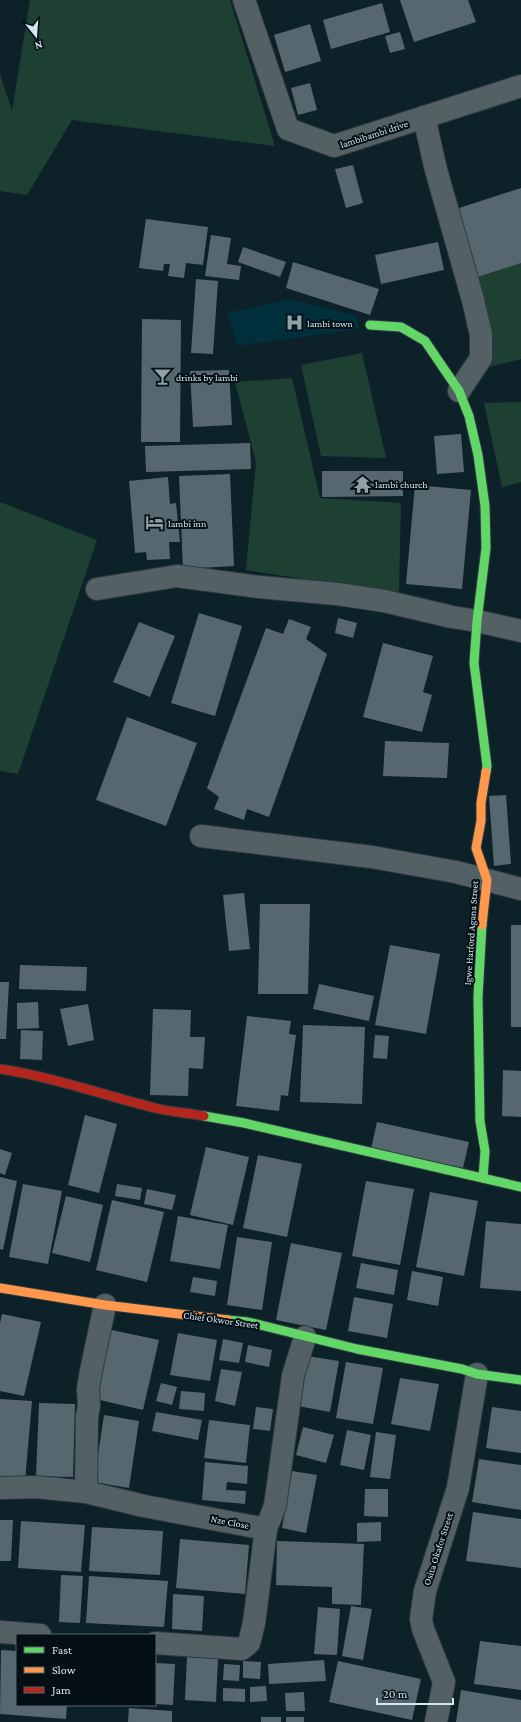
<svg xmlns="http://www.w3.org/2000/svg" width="521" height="1722" font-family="'Crimson Pro',serif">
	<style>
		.built { fill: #022f3c }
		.green { fill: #1d4033 }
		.building { fill: #576770 }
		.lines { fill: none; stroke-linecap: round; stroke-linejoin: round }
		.street-casing { stroke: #2e3c41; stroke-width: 24 }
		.fast-casing { stroke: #2e3c41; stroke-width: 11 }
		.slow-casing { stroke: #2e3c41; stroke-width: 11 }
		.jam-casing { stroke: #2e3c41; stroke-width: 11 }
		.street { stroke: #536165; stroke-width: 22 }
		.fast { stroke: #63d668; stroke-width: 9 }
		.slow { stroke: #ff974d; stroke-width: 9 }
		.jam { stroke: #b3261e; stroke-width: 9 }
		.labels { text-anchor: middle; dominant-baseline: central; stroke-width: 4; stroke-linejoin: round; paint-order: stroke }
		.street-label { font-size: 10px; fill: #d4e8ef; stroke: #030f14 }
		.poi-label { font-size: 10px; fill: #d4e8ef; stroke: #030f14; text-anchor: start }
	</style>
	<rect width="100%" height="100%" fill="#0d2228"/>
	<path class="built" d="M291,299L357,316L359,329L237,346L227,313Z"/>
	<g class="green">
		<path d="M30,0H230L275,146L72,120L27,195L0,191V74L12,111Z"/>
		<path d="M521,261V359L484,368L466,280Z"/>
		<path d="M362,353L386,458L321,456L301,365Z"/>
		<path d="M292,378L320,498L401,503L399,594L246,570L256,462L235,382Z"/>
		<path d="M521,402V482L502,487L484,403Z"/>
		<path d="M0,502L97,540L18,774L0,771Z"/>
	</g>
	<g class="building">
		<path d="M400,0H468L476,22L414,42Z"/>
		<path d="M382,3L390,32L331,49L323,20Z"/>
		<path d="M310,24L321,61L285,72L274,35Z"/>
		<path d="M400,32L405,49L390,53L385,36Z"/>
		<path d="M310,83L317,110L298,115L291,88Z"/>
		<path d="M353,165L363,203L346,208L335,169Z"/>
		<path d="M521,188V263L474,278L453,210Z"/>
		<path d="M146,219L208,227L203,265L186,263L184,278L168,276L170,264H164L163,271L139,268Z"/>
		<path d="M211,235L231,238L227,264L241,266L239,280L205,276Z"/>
		<path d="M438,242L444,270L381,284L375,255Z"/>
		<path d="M243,247L286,262L280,277L238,262Z"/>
		<path d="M293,262L379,289L370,315L286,288Z"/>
		<path d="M196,279L218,281L213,354L191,353Z"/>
		<path d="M142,319L181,320L180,442H141Z"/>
		<path d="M229,370L232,425L193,427L190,371Z"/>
		<path d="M461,434L464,472L437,474L434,436Z"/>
		<path d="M250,443L251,469L146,472L145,446Z"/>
		<path d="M322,471H403V496L322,497Z"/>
		<path d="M230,474L234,566L183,569L179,476Z"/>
		<path d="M168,477L170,504L176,503L180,542H169L170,559L147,560L146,552L135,553L129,481Z"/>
		<path d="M415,485L471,490L462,589L406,584Z"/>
		<path d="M199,613L242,626L215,716L171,703Z"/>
		<path d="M338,618L357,623L353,638L335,633Z"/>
		<path d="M289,619L311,627L306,639L327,654L269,817L247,809L244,820L214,809L219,797L207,788L266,628L283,634Z"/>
		<path d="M139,622L175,636L150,697L113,682Z"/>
		<path d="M383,643L433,656L423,692L432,695L422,732L363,717Z"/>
		<path d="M127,717L197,743L166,826L96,800Z"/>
		<path d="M385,741L449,743L447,778L383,776Z"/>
		<path d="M506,795L511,864L494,866L489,796Z"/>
		<path d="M244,893L250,949L229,951L223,895Z"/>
		<path d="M260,904H310L308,994H258Z"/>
		<rect x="511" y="925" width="10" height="102"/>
		<path d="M390,945L440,954L426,1034L375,1025Z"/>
		<path d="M20,965L87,967L86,991L19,989Z"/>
		<path d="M0,982H9L6,1039H0Z"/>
		<path d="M319,984L374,996L369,1021L313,1009Z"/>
		<path d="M38,1002L39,1028L17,1029V1003Z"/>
		<path d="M88,1004L94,1040L68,1046L60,1009Z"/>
		<path d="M153,1009L191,1010L190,1037H205L203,1069L189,1068L188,1096L150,1095Z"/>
		<path d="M247,1016L291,1021L289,1034L296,1035L288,1096L281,1095L279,1111L236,1106Z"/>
		<path d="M303,1025L365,1027L362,1104L300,1102Z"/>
		<path d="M21,1030L43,1031L42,1060L20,1059Z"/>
		<path d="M375,1035L389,1036L387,1059L373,1058Z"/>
		<path d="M503,1070L521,1071V1117L502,1116Z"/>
		<path d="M85,1115L117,1124L99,1193L68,1185Z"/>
		<path d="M377,1122L469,1142L463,1168L371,1149Z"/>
		<path d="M206,1147L249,1157L233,1225L190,1215Z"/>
		<path d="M0,1149L12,1153L5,1175L0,1173Z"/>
		<path d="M258,1155L302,1164L287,1237L243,1228Z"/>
		<path d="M0,1177L17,1181L3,1250L0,1249Z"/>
		<path d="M366,1181L414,1189L400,1265L352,1256Z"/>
		<path d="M23,1184L62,1191L48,1264L9,1257Z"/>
		<path d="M117,1184L142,1188L140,1200L115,1196Z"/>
		<path d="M147,1189L176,1195L172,1210L144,1204Z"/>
		<path d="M430,1192L478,1201L464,1276L416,1267Z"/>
		<path d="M66,1196L103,1205L90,1262L52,1253Z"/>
		<path d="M112,1200L164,1212L147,1282L96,1270Z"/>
		<path d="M178,1216L228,1225L220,1269L170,1261Z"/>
		<path d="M486,1221L521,1224V1291L480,1288Z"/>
		<path d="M237,1237L272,1242L262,1310L227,1305Z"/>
		<path d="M291,1243L342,1253L326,1330L276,1320Z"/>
		<path d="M361,1263L398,1270L394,1295L356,1288Z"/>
		<path d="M412,1271L443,1277L438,1306L407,1300Z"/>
		<path d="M193,1277L217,1281L215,1296L190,1292Z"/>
		<path d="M354,1297L393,1304L387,1338L348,1331Z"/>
		<path d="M2,1314L41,1322L24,1396L0,1391V1323Z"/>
		<path d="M107,1329L159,1340L143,1410L91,1398Z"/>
		<path d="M178,1333L217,1340L210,1381L170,1375Z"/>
		<path d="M223,1339L243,1343L239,1363L219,1360Z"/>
		<path d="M248,1345L272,1350L269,1367L245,1362Z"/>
		<path d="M307,1356L339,1361L330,1412L298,1406Z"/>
		<path d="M346,1362L383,1368L373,1424L336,1418Z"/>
		<path d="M221,1369L242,1372L235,1406L215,1401Z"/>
		<path d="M400,1378L439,1384L430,1431L391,1424Z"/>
		<path d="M161,1383L177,1387L172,1405L156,1401Z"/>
		<path d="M181,1391L205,1393L204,1411L179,1409Z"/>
		<path d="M0,1399L32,1401L25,1481L0,1479Z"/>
		<path d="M39,1403L75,1404L73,1477L36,1476Z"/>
		<path d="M256,1407L273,1409L270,1431L253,1429Z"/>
		<path d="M492,1407L521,1411V1453L486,1448Z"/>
		<path d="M156,1412L202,1420L198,1440L152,1431Z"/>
		<path d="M104,1415L139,1421L129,1488L94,1482Z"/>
		<path d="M209,1420L250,1425L246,1463L204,1458Z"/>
		<path d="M303,1427L334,1435L326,1463L296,1455Z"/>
		<path d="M347,1430L371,1435L364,1470L340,1465Z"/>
		<path d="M376,1432L396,1435L390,1479L370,1477Z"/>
		<path d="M479,1459L521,1465V1510L472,1502Z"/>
		<path d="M205,1462L248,1466L247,1484L227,1482L226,1490L246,1491L245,1504L202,1500Z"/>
		<path d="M292,1471L317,1475L306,1533L282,1528Z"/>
		<path d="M365,1489H388V1517L364,1516Z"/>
		<path d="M473,1512L521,1519V1568L466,1561Z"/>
		<path d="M0,1520H13L11,1561H0Z"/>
		<path d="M21,1521L85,1525L81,1572L18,1568Z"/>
		<path d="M381,1522V1541L357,1542V1523Z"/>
		<path d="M92,1527L163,1531L160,1575L89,1571Z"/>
		<path d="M180,1539L249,1545L245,1594L176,1588Z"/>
		<path d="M277,1541L364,1544L361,1605L332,1604V1587L276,1585Z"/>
		<path d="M61,1575L83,1576L80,1623L59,1622Z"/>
		<path d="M89,1576L168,1581L164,1627L86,1623Z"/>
		<path d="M173,1594L204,1596L202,1631L172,1629Z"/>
		<path d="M351,1606L372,1609L363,1660L342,1656Z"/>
		<path d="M318,1607L340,1609L337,1655L314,1654Z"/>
		<path d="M480,1641L521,1646V1690L474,1684Z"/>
		<path d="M1,1650L17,1651V1705H67L66,1719L0,1714Z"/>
		<path d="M187,1657L218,1659L216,1702L185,1700Z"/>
		<path d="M324,1660L326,1681L269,1684L268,1664Z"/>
		<path d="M243,1661L261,1662L260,1679L243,1678Z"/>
		<path d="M338,1661L421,1679L412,1720L329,1702Z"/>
		<path d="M156,1663L175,1664L173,1705L155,1704Z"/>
		<path d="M224,1664L240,1665L239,1681L223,1680Z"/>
		<path d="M266,1686L267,1701L250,1702V1687Z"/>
		<path d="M223,1688L245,1689V1702L223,1701Z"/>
		<path d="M461,1690L521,1700V1722H456Z"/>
		<path d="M304,1692L305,1711H286L285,1693Z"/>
		<path d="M129,1708L172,1711V1722H128Z"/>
		<rect x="261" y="1717" width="20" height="5"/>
		<rect x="286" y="1717" width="18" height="5"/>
	</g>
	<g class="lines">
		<defs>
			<g id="street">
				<path d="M244,0L288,129L334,146L521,86"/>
				<path d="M424,117L436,170L473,300L481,335V358L459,391"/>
				<path d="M97,589L177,576L259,587L337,594L384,601L452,617L477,621L521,631"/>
				<path d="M201,836L372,857L456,872L521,889"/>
				<path d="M0,1488L36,1487L86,1492L144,1506L266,1529L275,1506L293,1376L305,1337"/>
				<path d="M86,1492L87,1416L89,1406L88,1389L91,1371L105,1305"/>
				<path d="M0,1632L40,1635"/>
				<path d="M155,1643L242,1649L249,1643L254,1623L266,1529"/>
				<path d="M436,1722L444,1682L423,1629L421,1619L425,1591L458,1488L477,1374"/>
			</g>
			<g id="fast">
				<path d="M370,325L401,327L425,341L459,391L469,416L478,455L485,506L486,548L477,621L474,663L487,766L486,772"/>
				<path d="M482,925L478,997L480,1121L485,1151L483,1178"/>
				<path d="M204,1116L244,1123L521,1187"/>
				<path d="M228,1320L248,1322L357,1349L462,1369L477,1374L521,1380"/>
			</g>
			<g id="slow">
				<path d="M482,925L487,880L476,848L481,821V803L486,772"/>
				<path d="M0,1288L105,1305L228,1320"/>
			</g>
			<path id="jam" d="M0,1069C53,1077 103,1095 155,1108C171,1112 188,1113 204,1116"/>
		</defs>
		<use href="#street" class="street-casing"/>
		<use href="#fast" class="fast-casing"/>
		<use href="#slow" class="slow-casing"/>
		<use href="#jam" class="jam-casing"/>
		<use href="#street" class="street"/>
		<use href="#fast" class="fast"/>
		<use href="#slow" class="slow"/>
		<use href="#jam" class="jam"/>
	</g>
	<defs>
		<symbol id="hospital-bare" viewBox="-9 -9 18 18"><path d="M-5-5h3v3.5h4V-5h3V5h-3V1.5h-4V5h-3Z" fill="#8ea3a9" stroke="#030f14" stroke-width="2.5" paint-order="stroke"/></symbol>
		<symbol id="bar-bare" viewBox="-9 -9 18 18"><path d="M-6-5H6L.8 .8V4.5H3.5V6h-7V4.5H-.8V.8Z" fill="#8ea3a9" stroke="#030f14" stroke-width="2.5" paint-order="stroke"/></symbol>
		<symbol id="temple-bare" viewBox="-9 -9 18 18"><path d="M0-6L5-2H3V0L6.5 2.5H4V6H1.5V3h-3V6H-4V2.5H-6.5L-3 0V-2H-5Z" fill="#8ea3a9" stroke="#030f14" stroke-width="2.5" paint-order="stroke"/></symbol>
		<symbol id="hotel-bare" viewBox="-9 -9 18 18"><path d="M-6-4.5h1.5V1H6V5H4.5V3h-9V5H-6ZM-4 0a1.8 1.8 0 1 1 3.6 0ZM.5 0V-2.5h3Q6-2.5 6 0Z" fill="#8ea3a9" stroke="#030f14" stroke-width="2.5" paint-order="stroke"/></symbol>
	</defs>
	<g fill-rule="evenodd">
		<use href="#hospital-bare" x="282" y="310" width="25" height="25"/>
		<use href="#bar-bare" x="150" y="364" width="25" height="25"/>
		<use href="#temple-bare" x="350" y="472" width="25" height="25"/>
		<use href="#hotel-bare" x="142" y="510" width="25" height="25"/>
	</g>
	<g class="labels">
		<g class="street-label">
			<text transform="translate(374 134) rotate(-18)">lambibambi drive</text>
			<text transform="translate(471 933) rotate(-86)">Igwe Harford Agana Street</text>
			<text transform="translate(221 1320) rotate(8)">Chief Okwor Street</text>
			<text transform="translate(230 1522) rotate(11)">Nze Close</text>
			<text transform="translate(438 1549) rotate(-72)">Osita Okafor Street</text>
		</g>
		<g class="poi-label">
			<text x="307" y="323">lambi town</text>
			<text x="176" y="377">drinks by lambi</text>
			<text x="375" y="484">lambi church</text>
			<text x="168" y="523">lambi inn</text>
		</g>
	</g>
	<rect x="16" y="1634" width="140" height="72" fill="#030f14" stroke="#57666c"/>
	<rect x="24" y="1647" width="20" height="6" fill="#63d668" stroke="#57666c"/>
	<text x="52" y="1654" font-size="12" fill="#d4e8ef">Fast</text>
	<rect x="24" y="1667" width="20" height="6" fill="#ff974d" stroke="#57666c"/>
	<text x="52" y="1674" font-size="12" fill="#d4e8ef">Slow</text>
	<rect x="24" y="1687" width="20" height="6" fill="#b3261e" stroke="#57666c"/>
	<text x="52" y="1694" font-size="12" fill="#d4e8ef">Jam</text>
	<g transform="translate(36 36) rotate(163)" stroke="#030f14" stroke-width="3" paint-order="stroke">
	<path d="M0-3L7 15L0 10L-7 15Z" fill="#d4e8ef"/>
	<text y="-6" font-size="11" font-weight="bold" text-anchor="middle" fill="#d4e8ef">N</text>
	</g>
	<path d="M377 1698v6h76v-6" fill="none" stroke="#d4e8ef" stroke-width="2"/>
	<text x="383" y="1698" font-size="12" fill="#d4e8ef" stroke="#030f14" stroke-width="3" paint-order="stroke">20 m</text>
</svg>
